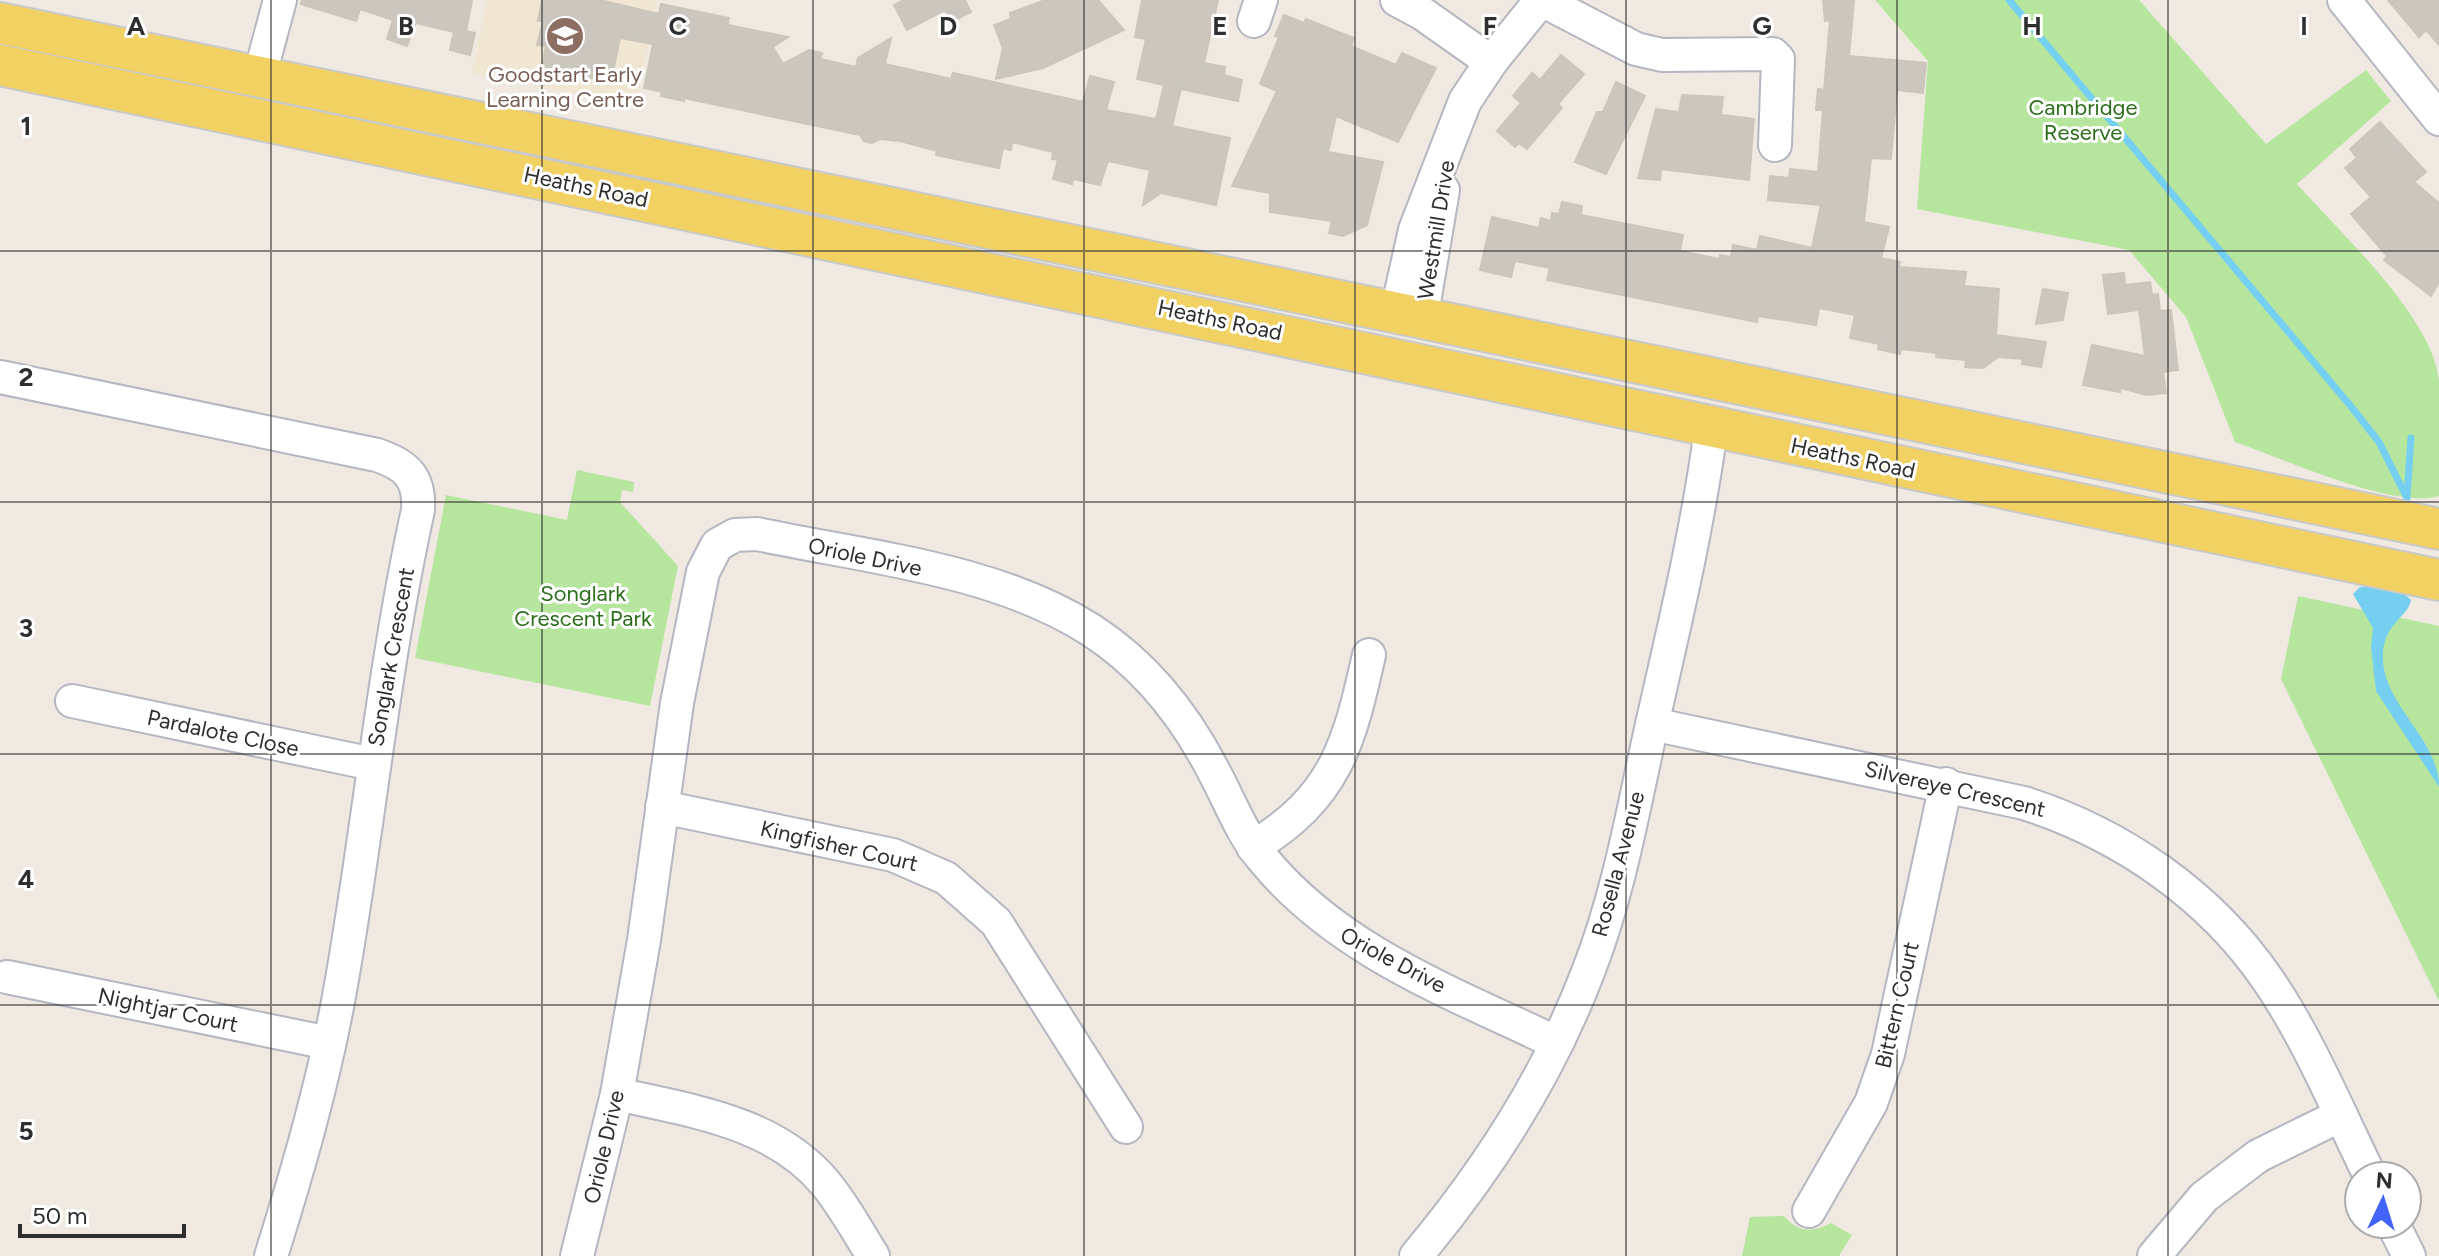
<svg xmlns="http://www.w3.org/2000/svg" width="2439" height="1256" font-family="Figtree,sans-serif">
	<style>
		.education { fill: #f0e6d1 }
		.green { fill: #b6e59e }
		.water { fill: #75cff0 }
		.lines { fill: none; stroke-linecap: round; stroke-linejoin: round }
		.stream { stroke: #75cff0; stroke-width: 7 }
		.building { fill: #cbc7bf; stroke: #cbc5ba; stroke-width: 2 }
		.minor-casing { stroke: #b4b7c1; stroke-width: 36 }
		.major-casing { stroke: #c9c9c9; stroke-width: 44 }
		.minor { stroke: #fff; stroke-width: 32 }
		.major { stroke: #f2d163; stroke-width: 40 }
		.grid { fill: none; stroke: #2e2e2e; stroke-width: 2; stroke-opacity: 0.55 }
		.labels { text-anchor: middle; dominant-baseline: central; stroke-width: 6; stroke-linejoin: round; paint-order: stroke }
		.education-label { font-size: 22px; fill: #785e54; stroke: #fff }
		.park-label { font-size: 22px; fill: #2c6e1b; stroke: #fff }
		.street-label { font-size: 22px; fill: #2e2e2e; stroke: #fff }
		.grid-label { font-size: 26px; text-anchor: middle; font-weight: bold; fill: #2e2e2e; stroke: #fff; stroke-width: 6; stroke-linejoin: round; paint-order: stroke }
	</style>
	<rect width="100%" height="100%" fill="#efe9e1"/>
	<path class="education" d="M487,0H657L636,107L472,73Z"/>
	<g class="green">
		<path d="M1875,0H2139L2266,144L2366,70L2391,101L2297,184C2339,232 2432,316 2439,380C2439,418 2439,458 2439,496C2394,510 2282,458 2235,442L2186,317L2129,250L1917,209L1928,61Z"/>
		<path d="M577,470L634,482L633,492L622,490L620,502L678,566L650,706L415,658L446,495L567,520Z"/>
		<path d="M2298,596L2439,626V1001L2281,679Z"/>
		<path d="M1784,1216C1798,1233 1813,1233 1831,1223L1852,1235L1839,1256H1742L1750,1217Z"/>
	</g>
	<path class="water" d="M2372,586L2402,592L2411,600C2408,617 2385,623 2383,652C2379,703 2439,737 2439,787L2376,691L2371,647L2373,628L2353,594L2360,587Z"/>
	<g class="lines">
		<g class="stream">
			<path d="M2009,0L2349,404L2379,442L2407,498"/>
			<path d="M2407,496L2411,438"/>
		</g>
	</g>
	<g class="building">
		<path d="M302,0H472L466,31L475,33L470,55L450,50L454,32L416,23L407,46L387,39L393,20L360,9L356,21L301,4Z"/>
		<path d="M542,0H600L659,14L661,4L729,18L728,25L788,37L773,47L783,64L809,50L822,53L820,59L856,67L858,58L891,38L885,64L951,79L953,73L1083,102L1090,76L1114,82L1106,110L1156,119L1164,85L1137,79L1146,39L1135,37L1142,0H1218L1204,63L1225,67L1224,75L1242,80L1238,101L1181,89L1172,126L1230,138L1216,205L1161,193L1143,205L1150,170L1108,161L1100,185L1073,179L1072,184L1053,179L1058,160L1052,159L1053,152L1012,142L1011,150L1003,148L999,168L936,155L937,151L900,141L880,139L872,143L864,141L860,135L684,98V101L661,96L662,92L644,88L653,44L620,38L611,82L542,68L546,46L537,45L543,21H538Z"/>
		<path d="M904,0H965L971,12L951,22L945,10L907,30L894,5Z"/>
		<path d="M1045,0H1098L1124,30L1043,68L996,79L1003,48L994,25L1011,19L1010,13Z"/>
		<path d="M1823,0H1854L1849,56L1926,63L1923,93L1897,90L1891,159L1871,158L1864,222L1889,227L1881,258L1900,262L1899,267L1966,272L1964,286L1999,289L1996,335L2046,342L2041,367L2022,364L2023,359L1998,357L1983,368L1965,367L1966,360L1936,357L1937,353L1901,349L1900,354L1878,349L1879,344L1850,338L1855,315L1819,308L1816,325L1758,316L1757,322L1547,280L1550,268L1515,261L1511,277L1480,270L1492,217L1539,228L1541,218L1551,221L1552,213L1559,214L1562,202L1582,206L1581,215L1683,235L1680,251L1719,259L1720,255L1731,257L1733,245L1757,250L1760,236L1812,248L1821,205L1768,200L1770,176L1789,178L1790,169L1818,172L1823,110H1816L1818,89L1824,90L1830,20L1825,21Z"/>
		<path d="M2388,0H2439V45L2426,30L2419,37Z"/>
		<path d="M1284,15L1304,23L1306,19L1354,38L1351,46L1396,65L1402,53L1436,68L1398,142L1336,116L1328,152L1383,162L1367,225L1343,236L1329,233L1332,221L1270,212V193L1232,186L1277,91L1260,84L1279,37L1275,36Z"/>
		<path d="M1561,55L1584,74L1558,104L1562,108L1527,149L1519,143L1515,147L1497,131L1521,103L1513,96L1532,73L1540,80Z"/>
		<path d="M1616,82L1645,96L1606,174L1575,162L1597,112H1603Z"/>
		<path d="M1682,95L1723,97L1721,115L1754,119L1749,180L1661,169L1660,180L1638,178L1656,109L1679,112Z"/>
		<path d="M2380,122L2426,172L2414,182L2439,203V282L2431,296L2384,260L2387,256L2351,214L2371,197L2345,168L2357,158L2350,149Z"/>
		<path d="M2124,273L2125,285L2150,282L2152,295L2158,294L2160,311L2171,310L2178,370L2163,372L2166,393L2146,395L2121,388L2120,392L2083,385L2092,345L2145,356L2139,310L2108,314L2103,275Z"/>
		<path d="M2043,289L2068,293L2063,320L2036,324Z"/>
	</g>
	<g class="lines">
		<defs>
			<g id="minor">
				<path d="M1397,0L1423,14L1491,62"/>
				<path d="M1542,0L1636,49L1662,55L1773,54L1778,59L1775,145"/>
				<path d="M2344,0L2439,119"/>
				<path d="M1254,21L1261,0"/>
				<path d="M259,78L280,0"/>
				<path d="M1396,315L1415,230L1465,101L1491,62L1541,0"/>
				<path d="M1421,320L1443,190"/>
				<path d="M0,377L377,455C407,465 420,478 418,510C383,669 369,826 341,985C325,1077 299,1167 271,1256"/>
				<path d="M72,701L373,764"/>
				<path d="M1652,724L2024,803C2121,834 2210,895 2268,980C2309,1040 2338,1111 2370,1176"/>
				<path d="M662,807L893,855L946,878L996,922L1126,1127"/>
				<path d="M1253,847C1336,797 1349,744 1369,655"/>
				<path d="M7,977L329,1043"/>
				<path d="M617,1094C692,1111 775,1122 826,1184C844,1206 858,1232 873,1256"/>
				<path d="M1809,1211L1871,1103L1888,1054L1946,784"/>
				<path d="M2393,1224L2409,1256"/>
				<path d="M577,1256L617,1094L644,940L677,703L703,572L717,545L735,535L757,534C866,557 996,569 1091,630C1145,665 1184,714 1213,770C1229,799 1241,833 1263,859C1338,951 1453,993 1557,1043"/>
				<path d="M1416,1256C1488,1170 1548,1077 1588,972C1620,891 1634,804 1653,720C1675,623 1698,527 1711,429"/>
				<path d="M2154,1256L2204,1197L2258,1156L2341,1115"/>
			</g>
			<g id="major">
				<path d="M0,23L2439,529"/>
				<path d="M0,65L2439,580"/>
			</g>
		</defs>
		<use href="#minor" class="minor-casing"/>
		<use href="#major" class="major-casing"/>
		<use href="#minor" class="minor"/>
		<use href="#major" class="major"/>
	</g>
	<path class="grid" d="M271,0V1256M542,0V1256M813,0V1256M1084,0V1256M1355,0V1256M1626,0V1256M1897,0V1256M2168,0V1256M0,251H2439M0,502H2439M0,754H2439M0,1005H2439"/>
	<defs>
		<symbol id="school-disc" viewBox="-11 -11 22 22"><circle r="9.5" fill="#8d6e63" stroke="#fff"/><path d="M0-5L7-2L0 1L-7-2ZM-4 1L0 2.5L4 1V4Q0 6-4 4Z" fill="#fff"/></symbol>
	</defs>
	<g fill-rule="evenodd">
		<use href="#school-disc" x="543" y="14" width="44" height="44"/>
	</g>
	<g class="labels">
		<g class="education-label">
			<text x="565" y="74">Goodstart Early<tspan x="565" dy="25">Learning Centre</tspan></text>
		</g>
		<g class="park-label">
			<text x="2083" y="107">Cambridge<tspan x="2083" dy="25">Reserve</tspan></text>
			<text x="583" y="593">Songlark<tspan x="583" dy="25">Crescent Park</tspan></text>
		</g>
		<g class="street-label">
			<text transform="translate(586 187) rotate(12)">Heaths Road</text>
			<text transform="translate(1436 230) rotate(-81)">Westmill Drive</text>
			<text transform="translate(1220 320) rotate(12)">Heaths Road</text>
			<text transform="translate(1853 458) rotate(12)">Heaths Road</text>
			<text transform="translate(865 557) rotate(12)">Oriole Drive</text>
			<text transform="translate(391 657) rotate(-80)">Songlark Crescent</text>
			<text transform="translate(223 733) rotate(12)">Pardalote Close</text>
			<text transform="translate(1955 789) rotate(13)">Silvereye Crescent</text>
			<text transform="translate(839 846) rotate(13)">Kingfisher Court</text>
			<text transform="translate(1618 864) rotate(-75)">Rosella Avenue</text>
			<text transform="translate(1393 960) rotate(28)">Oriole Drive</text>
			<text transform="translate(1897 1005) rotate(-77)">Bittern Court</text>
			<text transform="translate(168 1010) rotate(12)">Nightjar Court</text>
			<text transform="translate(604 1147) rotate(-77)">Oriole Drive</text>
		</g>
	</g>
	<g class="grid-label">
		<text x="136" y="35">A</text>
		<text x="406" y="35">B</text>
		<text x="678" y="35">C</text>
		<text x="948" y="35">D</text>
		<text x="1220" y="35">E</text>
		<text x="1490" y="35">F</text>
		<text x="1762" y="35">G</text>
		<text x="2032" y="35">H</text>
		<text x="2304" y="35">I</text>
		<text x="26" y="135">1</text>
		<text x="26" y="386">2</text>
		<text x="26" y="637">3</text>
		<text x="26" y="888">4</text>
		<text x="26" y="1140">5</text>
	</g>
	<g transform="translate(2383 1200) rotate(4)"><circle r="38" fill="#ffffff" stroke="#ababab" stroke-width="2"/>
	<path d="M0-6L14 30L0 20L-14 30Z" fill="#4264fb"/>
	<text y="-12" font-size="22" font-weight="bold" text-anchor="middle" fill="#2e2e2e">N</text>
	</g>
	<path d="M20 1224v12h164v-12" fill="none" stroke="#2e2e2e" stroke-width="4"/>
	<text x="32" y="1224" font-size="24" fill="#2e2e2e" stroke="#ffffff" stroke-width="6" paint-order="stroke">50 m</text>
</svg>
